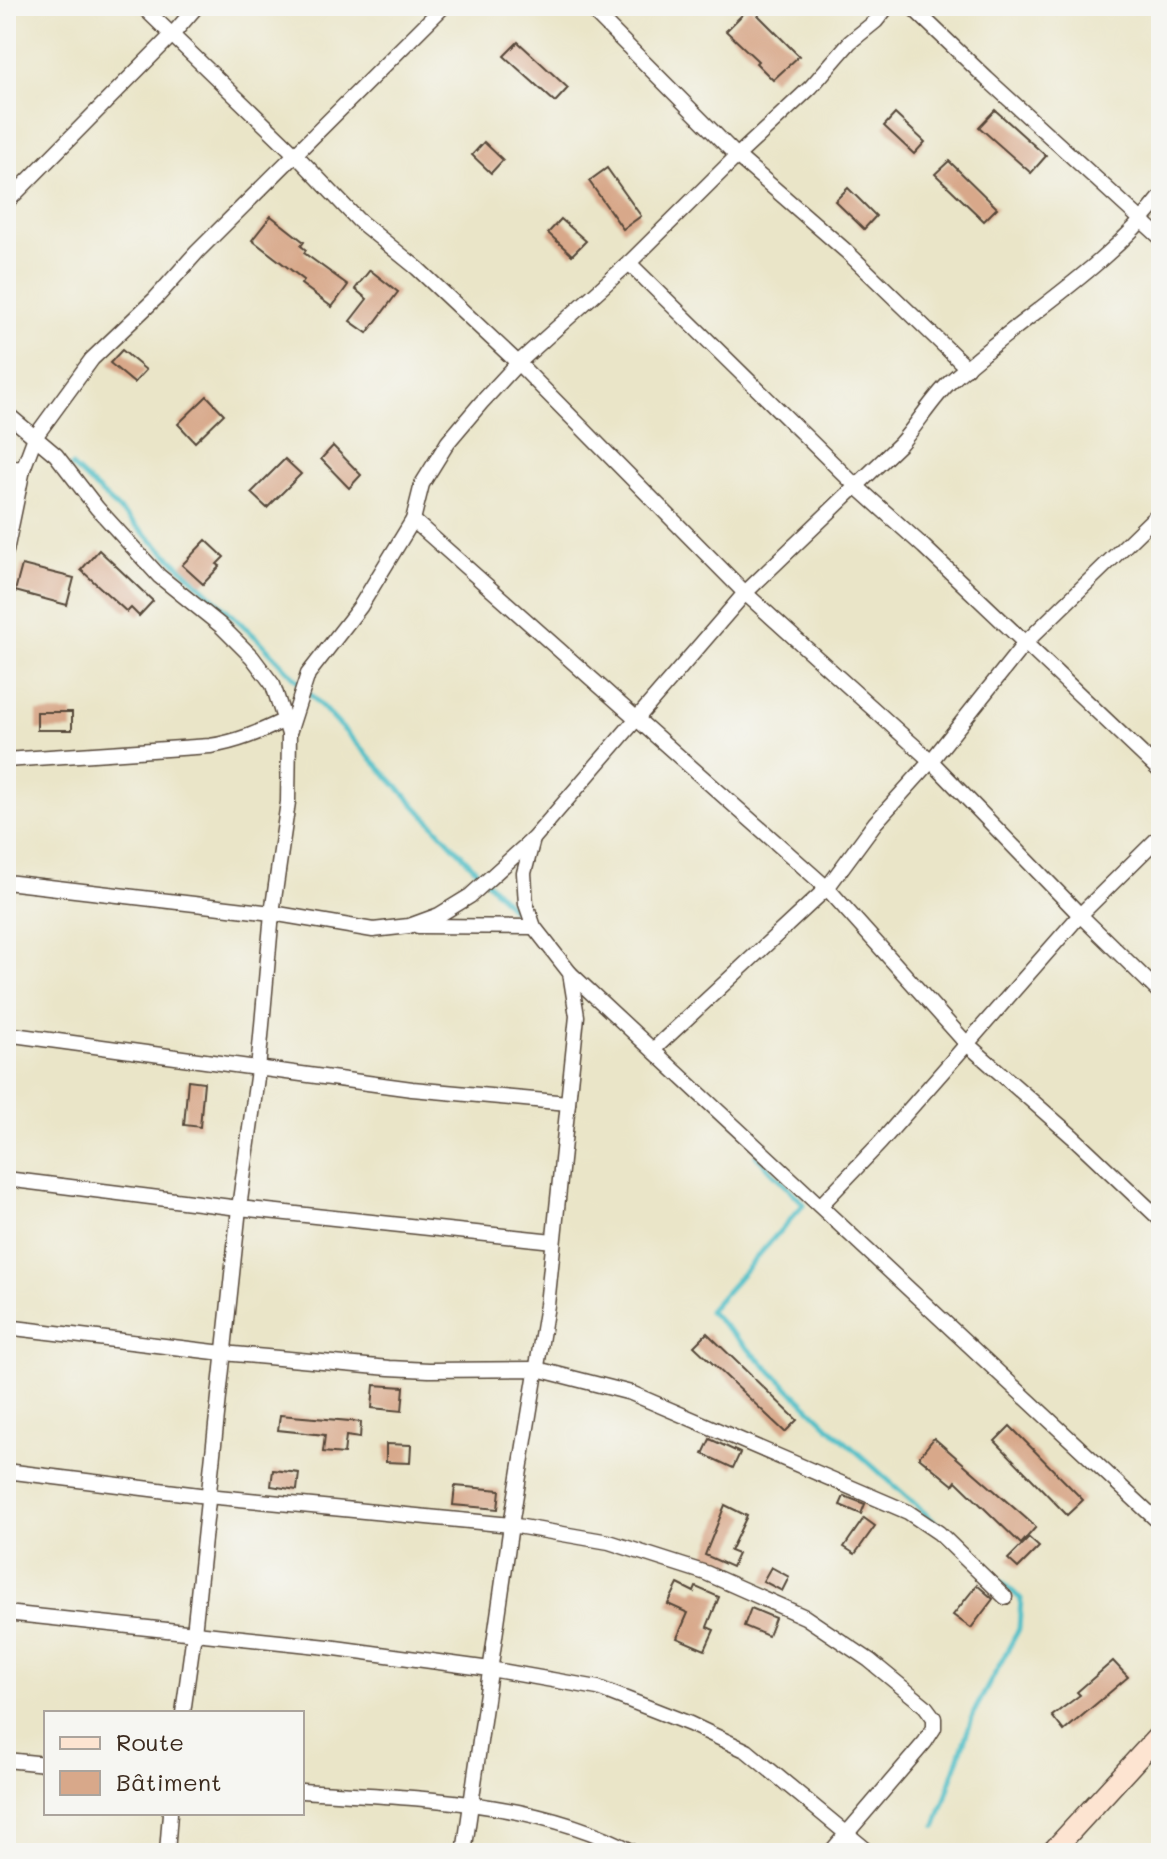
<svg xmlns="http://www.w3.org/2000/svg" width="1167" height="1859" font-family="Mali,sans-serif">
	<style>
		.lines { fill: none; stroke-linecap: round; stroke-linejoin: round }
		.stream { stroke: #51bfc7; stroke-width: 5 }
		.building { fill: #d8a88a }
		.minor-casing { stroke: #554638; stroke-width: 17 }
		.secondary-casing { stroke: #554638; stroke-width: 23 }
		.minor { stroke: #fff; stroke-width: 14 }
		.secondary { stroke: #fde4d1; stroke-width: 20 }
	</style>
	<rect width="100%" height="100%" fill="#f6f6f2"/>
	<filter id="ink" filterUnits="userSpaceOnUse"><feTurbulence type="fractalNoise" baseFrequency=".0125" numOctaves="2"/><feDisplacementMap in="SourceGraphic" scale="16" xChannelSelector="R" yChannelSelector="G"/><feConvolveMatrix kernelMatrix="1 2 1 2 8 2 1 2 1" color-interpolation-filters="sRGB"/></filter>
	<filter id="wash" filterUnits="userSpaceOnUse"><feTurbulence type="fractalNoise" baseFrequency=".006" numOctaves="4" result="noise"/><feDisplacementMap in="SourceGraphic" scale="32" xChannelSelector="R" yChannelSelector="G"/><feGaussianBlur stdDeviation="1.8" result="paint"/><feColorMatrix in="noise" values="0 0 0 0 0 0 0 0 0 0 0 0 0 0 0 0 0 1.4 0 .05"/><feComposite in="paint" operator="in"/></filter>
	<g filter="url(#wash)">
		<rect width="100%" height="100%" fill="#eae5c8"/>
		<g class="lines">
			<g class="stream">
				<path d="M72,466L260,641L527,924"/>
				<path d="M756,1156L804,1204L709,1311L828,1426L937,1524"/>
				<path d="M936,1826L974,1712L1019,1629L1021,1599L971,1555"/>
			</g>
		</g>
		<g id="blocks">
			<g class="building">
				<path d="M750,7L799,56L773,80L756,63L758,61L726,31Z"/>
				<path d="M518,42L568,88L555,102L504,56Z"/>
				<path d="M995,110L1046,156L1031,173L979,127Z"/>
				<path d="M895,114L925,142L914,154L884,126Z"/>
				<path d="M484,142L503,160L491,173L472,155Z"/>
				<path d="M949,161L997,208L984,221L935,174Z"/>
				<path d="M607,168L641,216L623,229L589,181Z"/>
				<path d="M848,188L876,216L864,229L835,201Z"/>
				<path d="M271,216L304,242L301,246L306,250L304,253L348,285L332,307L301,284L304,280L252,240Z"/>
				<path d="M561,219L586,241L572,255L548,233Z"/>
				<path d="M370,270L398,292L367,333L350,321L367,299L355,289Z"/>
				<path d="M122,350L146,370L134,383L110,363Z"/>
				<path d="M207,396L224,414L195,442L178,424Z"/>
				<path d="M333,446L361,475L349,488L321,459Z"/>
				<path d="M285,459L301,474L267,508L251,493Z"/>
				<path d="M206,540L224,557L217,564L220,566L203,584L182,565Z"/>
				<path d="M99,550L153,601L139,616L131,608L127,612L81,570Z"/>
				<path d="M22,565L74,578L67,605L15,591Z"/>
				<rect x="37" y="712" width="35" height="18"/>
				<path d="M188,1080L204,1082L200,1127L184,1125Z"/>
				<path d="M707,1333L797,1420L785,1432L694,1346Z"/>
				<path d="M374,1385L404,1387L402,1411L372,1408Z"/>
				<path d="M280,1415L361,1422L360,1438L346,1436L344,1454L323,1452L325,1435L278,1430Z"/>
				<path d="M1010,1426L1083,1500L1067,1515L995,1441Z"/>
				<path d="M934,1438L1036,1527L1021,1544L956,1481L953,1485L919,1457Z"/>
				<path d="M710,1439L740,1453L733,1468L703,1454Z"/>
				<path d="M386,1444L411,1445L410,1463L386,1462Z"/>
				<path d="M273,1470L299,1473L297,1490L271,1486Z"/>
				<path d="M455,1486L500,1490L498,1509L453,1505Z"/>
				<path d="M844,1496L865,1504L861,1514L840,1505Z"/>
				<path d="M725,1505L747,1516L730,1551L738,1554L732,1567L705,1555Z"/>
				<path d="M864,1518L875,1526L855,1554L844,1547Z"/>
				<path d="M1029,1538L1039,1547L1018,1568L1008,1559Z"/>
				<path d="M771,1567L789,1577L782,1591L763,1581Z"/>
				<path d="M678,1584L694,1592L696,1587L719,1597L707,1627L714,1630L705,1650L677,1638L688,1613L668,1604Z"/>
				<path d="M977,1585L993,1599L971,1628L953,1615Z"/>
				<path d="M751,1608L775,1618L768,1636L744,1626Z"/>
				<path d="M1113,1661L1128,1677L1064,1731L1052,1716L1080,1695L1077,1692Z"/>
			</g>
		</g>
	</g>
	<g filter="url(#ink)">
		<use href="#blocks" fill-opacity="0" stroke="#554638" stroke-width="2"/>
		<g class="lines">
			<defs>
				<g id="minor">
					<path d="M142,6L296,155L358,220L417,268L518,363L745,593L931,761L1080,915L1161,994"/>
					<path d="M588,6L737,156L846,251L967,368"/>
					<path d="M911,6L987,79L1161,238"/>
					<path d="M6,203L172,35L197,6"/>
					<path d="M629,263L855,485L924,547L1161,772"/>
					<path d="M6,413L56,455L97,508L159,576L220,625L252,657L273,685L289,734L288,802L272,913L258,1070L239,1208L194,1633L183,1713"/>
					<path d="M6,467L23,469"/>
					<path d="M413,520L827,888L966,1043L1073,1137L1161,1220"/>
					<path d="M6,551L23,469L35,437L92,359L155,299L197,252L444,6"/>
					<path d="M290,730L308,674L360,607L413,520L422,484L448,442L481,403L518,363L629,263L737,156L811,87L850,42L876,21L888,6"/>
					<path d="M6,760L210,746C237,742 260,732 285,720"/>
					<path d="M6,882L272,913L373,930L409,926L439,915L470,896L533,839L745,593L900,444C918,424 931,400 950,382C1018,319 1104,271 1161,197"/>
					<path d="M418,926L534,927"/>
					<path d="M570,973L1161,1524"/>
					<path d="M6,1034L412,1089L568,1103"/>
					<path d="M654,1049L827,888L875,823L931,761L1025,643L1161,511"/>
					<path d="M6,1179L239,1208L553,1241"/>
					<path d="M821,1205L880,1143L1080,915L1161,835"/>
					<path d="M6,1327L223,1353L389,1368L429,1370L537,1369L631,1393L908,1512L939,1533L1005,1597"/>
					<path d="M6,1471L207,1496L511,1525L609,1542L706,1573L805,1617L869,1660L925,1706L934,1718V1728L925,1742L830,1853"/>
					<path d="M6,1613L328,1647L490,1669L598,1688L690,1724L747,1751L870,1853"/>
					<path d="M6,1760L46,1764"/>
					<path d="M302,1791C410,1798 538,1799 635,1853"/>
					<path d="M167,1853L170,1813"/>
					<path d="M464,1853L511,1525L547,1305L577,1016L570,973L534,927L526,904L524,873L533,839"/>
				</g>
				<path id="secondary" d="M1051,1853L1161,1733"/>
			</defs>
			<use href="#minor" class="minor-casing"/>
			<use href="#secondary" class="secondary-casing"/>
			<use href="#minor" class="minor"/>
			<use href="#secondary" class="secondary"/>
		</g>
	</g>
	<rect width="1167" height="1859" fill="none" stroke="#f6f6f2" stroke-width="32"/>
	<rect x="44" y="1711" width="260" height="104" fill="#f6f6f2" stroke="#aba49d" stroke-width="2"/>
	<rect x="60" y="1737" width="40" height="12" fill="#fde4d1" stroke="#aba49d" stroke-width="2"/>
	<text x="116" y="1751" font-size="24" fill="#3b2a1e">Route</text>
	<rect x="60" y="1771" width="40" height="24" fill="#d8a88a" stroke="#aba49d" stroke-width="2"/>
	<text x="116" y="1791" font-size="24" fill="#3b2a1e">Bâtiment</text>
</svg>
